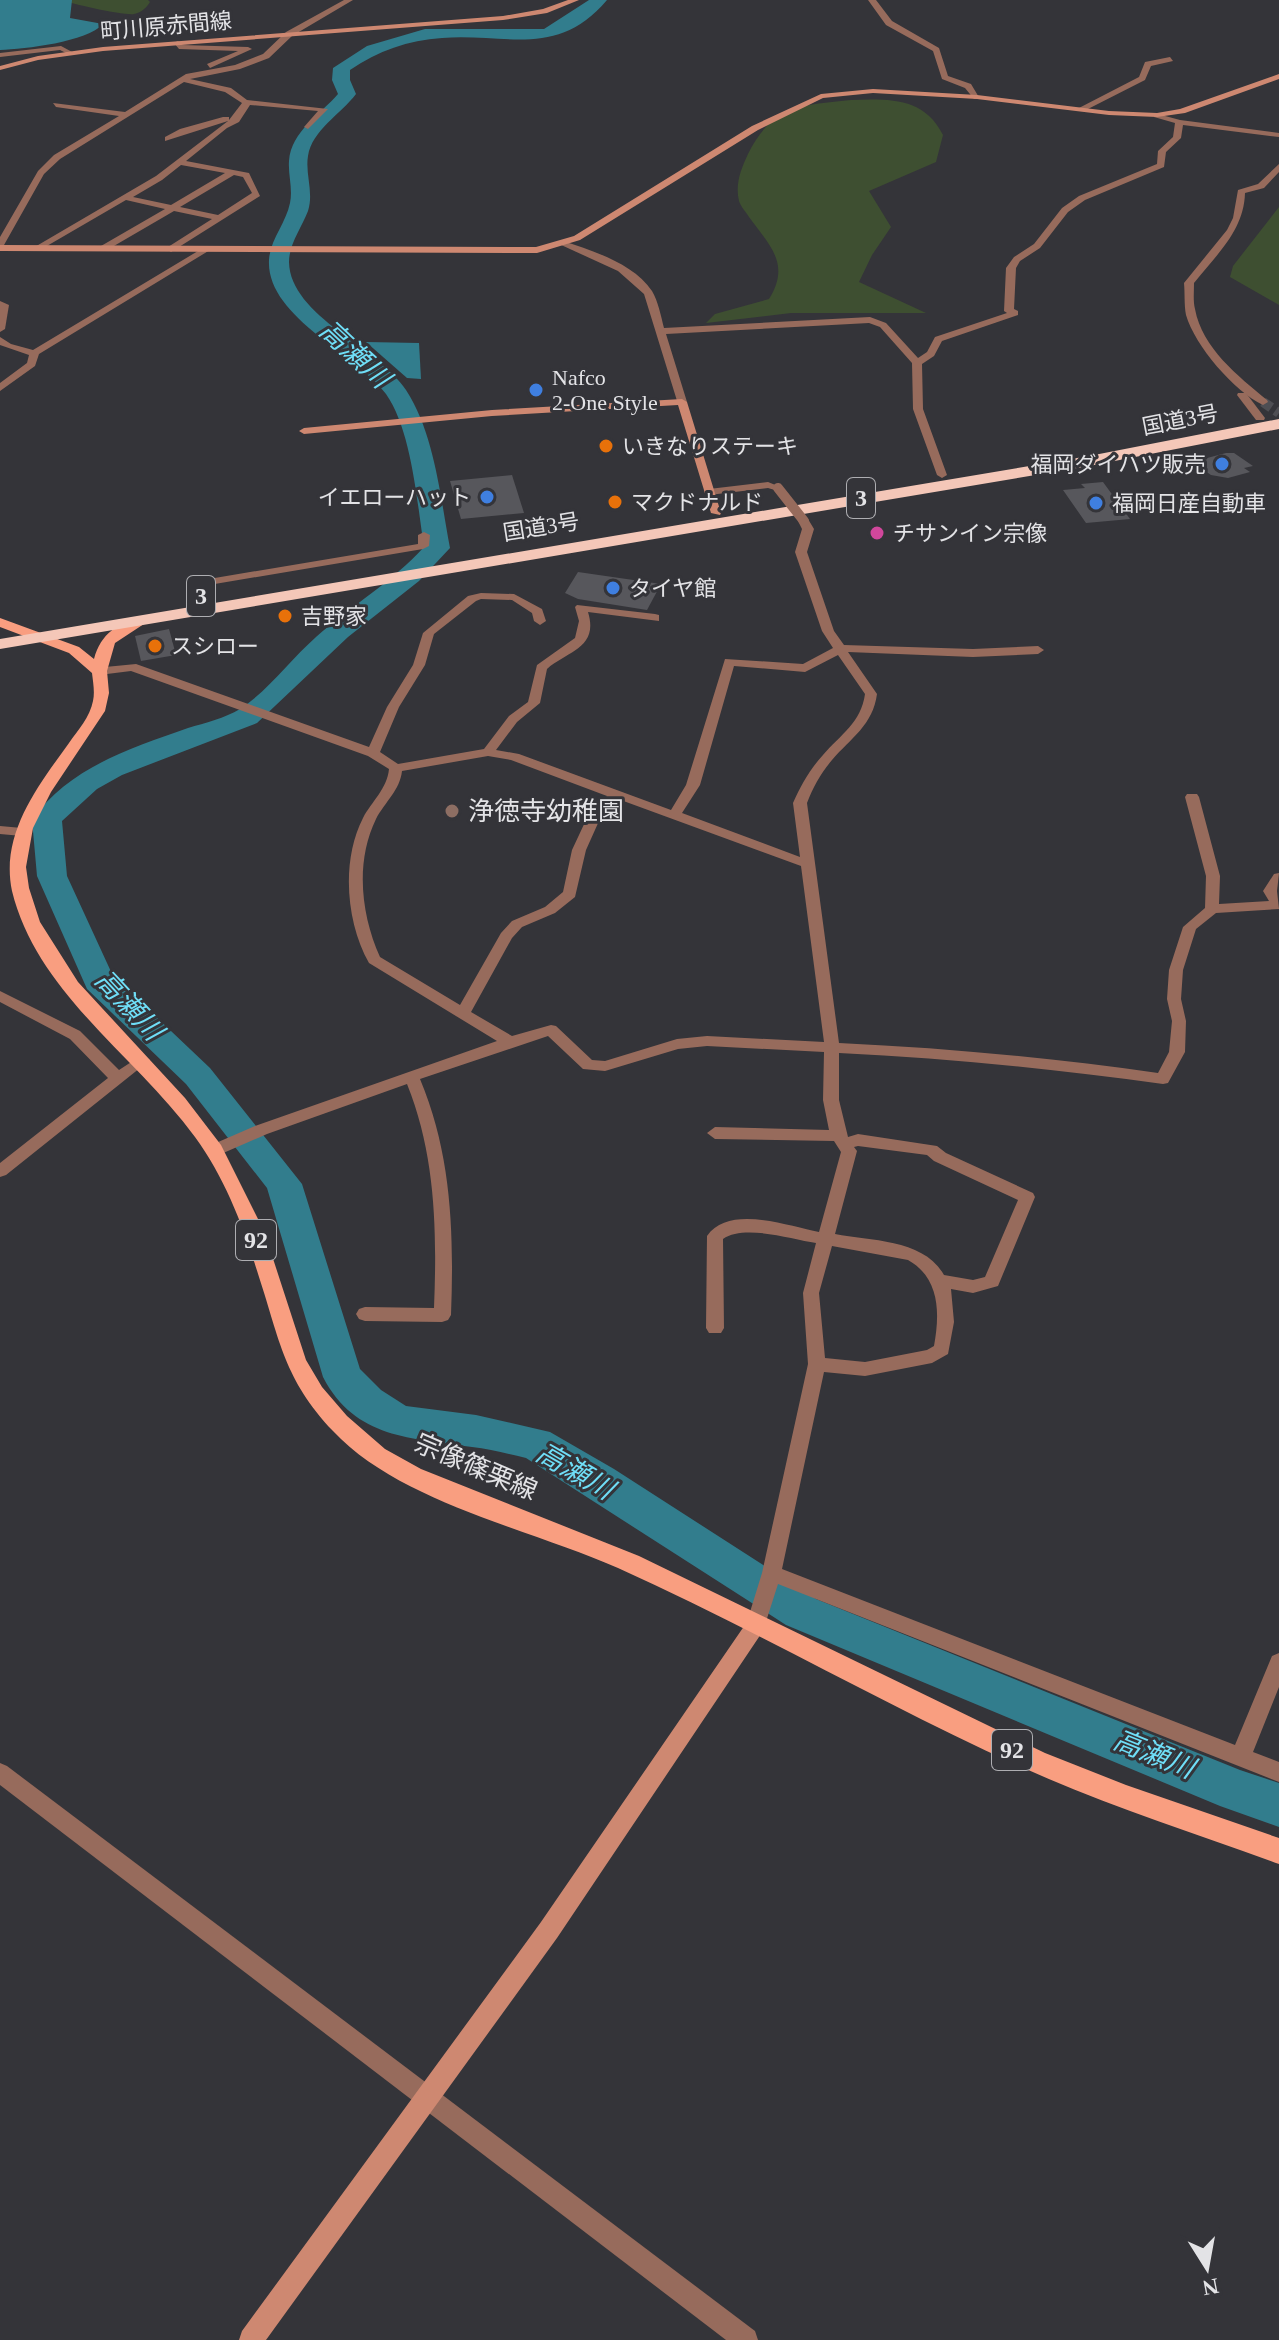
<svg xmlns="http://www.w3.org/2000/svg" width="1279" height="2340" font-family="'Times New Roman','Noto Sans JP',serif">
	<style>
		.green { fill: #3e4f31 }
		.water { fill: #327d8d }
		.lines { fill: none; stroke-linecap: round; stroke-linejoin: round }
		.river { fill: #327d8d; fill-rule: evenodd }
		.building { fill: #57575c }
		.street-tunnel { stroke: #4e4e53; stroke-width: 10; stroke-dasharray: 10 5; stroke-linecap: butt }
		.street { fill: #976b5c; fill-rule: evenodd }
		.secondary { fill: #ce8871; fill-rule: evenodd }
		.primary { fill: #f99e80; fill-rule: evenodd }
		.highway { fill: #f4c7b8; fill-rule: evenodd }
		.street-bridge { stroke: #976b5c; stroke-width: 10 }
		.shop-dot { fill: #3f7fe0; stroke: #343439; stroke-width: 3 }
		.food-dot { fill: #e8710a; stroke: #343439; stroke-width: 3 }
		.hotel-dot { fill: #d1479c; stroke: #343439; stroke-width: 3 }
		.education-dot { fill: #8d6e63; stroke: #343439; stroke-width: 3 }
		.labels { text-anchor: middle; dominant-baseline: central; stroke-width: 6; stroke-linejoin: round; paint-order: stroke }
		.far-street-label { font-size: 22px; fill: #e3e3e6; stroke: #343439 }
		.far-poi-label { font-size: 22px; fill: #e3e3e6; stroke: #343439; text-anchor: start }
		.shield { fill: #343439; stroke: #aeaeb2; stroke-width: 2 }
		.shield-label { font-size: 24px; font-weight: bold; fill: #e3e3e6 }
		.poi-label { font-size: 26px; fill: #e3e3e6; stroke: #343439; text-anchor: start }
		.street-label { font-size: 26px; fill: #e3e3e6; stroke: #343439 }
		.water-label { font-size: 28px; font-style: italic; fill: #6fdef7; stroke: #343439 }
	</style>
	<rect width="100%" height="100%" fill="#343439"/>
	<g class="green">
		<path d="M63,0H148L150,2C146,8 142,12 134,14C127,16 70,4 63,0Z"/>
		<path d="M851,100C889,99 924,97 943,135L936,162L869,191L891,227L872,255L859,282L926,313H791L706,323L715,314L769,299C791,264 770,246 749,217C746,212 741,207 739,201C735,184 741,169 748,154C772,105 802,105 851,100Z"/>
		<path d="M1279,207V305L1230,277L1233,266Z"/>
	</g>
	<g class="water">
		<path d="M0,0H72L70,18L103,24C87,42 25,49 0,50Z"/>
		<path d="M366,342L419,343L421,379L407,378Z"/>
	</g>
	<g class="lines">
		<path class="river" d="M589,0H607C557,59 506,33 442,38C408,40 378,51 350,70V80L356,94C341,114 312,130 308,156C305,174 314,192 308,211C302,227 289,244 289,262C290,316 379,348 406,390C435,435 440,496 450,548L419,581L348,637L257,723L122,775L97,789L62,821L67,876L113,976L210,1068L302,1184L360,1369L381,1390L406,1406L476,1415L550,1432L614,1469L816,1599L1240,1770L1279,1783V1827L1220,1806L786,1625L526,1458C508,1454 490,1449 472,1447C412,1438 355,1439 323,1377L267,1188L186,1084L87,989L37,876L32,820C68,768 131,748 188,728C205,723 225,718 240,709C269,690 290,660 316,637C351,606 392,582 424,547C417,503 412,431 386,394C357,354 266,317 269,260C270,240 286,223 290,203C293,189 288,175 289,161C291,131 321,114 338,94L332,80L333,68L367,46L425,29H544Z"/>
	</g>
	<g class="building">
		<path d="M1226,453H1234L1253,466L1244,468L1250,472L1228,478L1211,475L1192,462Z"/>
		<path d="M512,475L524,513L461,519L450,481Z"/>
		<path d="M1103,482L1130,519L1086,523L1063,490L1085,488L1081,484Z"/>
		<path d="M578,572L661,584L647,610L578,599L565,593Z"/>
		<path d="M169,629L176,655L141,661L135,636Z"/>
	</g>
	<g class="lines">
		<path class="street-tunnel" d="M1263,402L1279,413"/>
		<g class="street">
			<path d="M344,0H353L292,36L269,58L240,69L190,79L231,88L247,100L328,109L308,129L304,127L318,111L250,105L239,122L227,128L186,161L249,173L260,196L171,252L167,249L168,247L212,219L174,211L107,250H101V246L165,209L126,200L40,250L33,248L156,176L228,121L165,141V137L180,129L223,117H229V120L242,103L225,92L184,82L60,159L44,174L4,245L0,248V237L38,171L54,155L119,116L56,107L53,103L125,112L186,74L235,65L263,54L286,32ZM181,165L225,173L171,205L133,197L162,180ZM234,175L243,177L252,193L218,215L180,207Z"/>
			<path d="M868,0H876L892,21L939,48L948,76L971,84L980,99H974L965,88L942,79L933,51L886,25Z"/>
			<path d="M178,41L182,45L248,47L252,49L210,68L207,64L238,51L179,49L174,43Z"/>
			<path d="M61,46L74,53L70,55L60,50L0,57V53Z"/>
			<path d="M1170,57L1173,61L1151,66L1145,80L1084,111L1077,109L1139,77L1145,62Z"/>
			<path d="M1154,113L1180,120L1279,133V137L1183,125L1181,138L1166,152L1164,167L1085,200L1068,212L1040,248L1020,261L1016,268L1014,309L1018,311V315L942,341L934,356L922,364L923,409L947,475L942,478L937,475L913,409L912,363L880,327L869,323L666,334L687,402L678,404L644,294L618,271L559,244L563,241C593,251 633,263 652,291C658,301 661,316 664,328L870,317L886,323L918,358L927,352L935,337L1007,313L1004,311L1006,268L1014,257L1034,244L1062,208L1079,196L1157,164L1158,151L1173,137L1175,123L1154,117Z"/>
			<path d="M1279,164V172L1264,188L1245,193C1244,231 1216,255 1194,283C1194,292 1193,301 1195,309C1202,348 1238,376 1267,400L1268,402L1263,405C1234,391 1195,346 1186,315C1184,304 1185,294 1184,283L1227,230L1233,218L1238,190L1258,184Z"/>
			<path d="M203,248L210,250L39,354L35,366L0,391V383L27,363L29,355L0,345V337L11,344L33,350Z"/>
			<path d="M0,301L9,305L5,329L0,332Z"/>
			<path d="M1238,393H1246L1265,418L1264,420H1256L1237,395Z"/>
			<path d="M768,482L783,488L778,491L768,488L709,495L704,492L709,489Z"/>
			<path d="M804,518L808,519L814,529L807,552L834,631L844,645L973,649L1038,646L1044,650L1038,654L973,657L848,652L877,694C873,725 851,738 832,760C821,773 813,787 807,803L839,1043C947,1048 1052,1058 1158,1073L1169,1052L1172,1021L1167,999L1169,970L1183,927L1205,908L1206,876L1185,797L1187,794H1197L1199,797L1220,876L1219,904L1269,901L1263,891L1274,874L1279,873L1277,891L1279,909L1216,913L1196,929L1183,970L1181,999L1186,1021L1185,1052L1168,1083L1163,1084C1055,1069 948,1058 839,1053V1100L848,1137L858,1134L937,1146L946,1153L1033,1193L1035,1197L998,1286L973,1293L951,1289L954,1322L948,1354L932,1363L865,1376L824,1372L782,1569L1235,1745L1272,1656L1279,1653V1687L1253,1752L1279,1762V1782L778,1584L763,1631L756,1634L749,1631L746,1625L762,1573L808,1364L803,1293L816,1243C791,1239 744,1224 723,1239L724,1328L721,1333H709L706,1328L707,1236C729,1204 788,1226 819,1232L841,1152L834,1141L715,1139L707,1133L715,1127L829,1130L823,1100L824,1052L707,1046L678,1049L605,1071L583,1069L548,1036L420,1079C452,1155 454,1234 451,1315L448,1320L442,1322L365,1321L359,1319L356,1314L359,1309L365,1307L434,1308C437,1232 436,1156 407,1084L267,1134L221,1154L215,1156L207,1150L209,1146L255,1126L497,1041L369,963C346,922 341,861 363,818C372,801 387,789 389,769L368,756L131,671L99,675L95,674V668L136,664L369,747L387,707L413,665L423,633L468,596L481,593L514,594L542,609L546,621L540,625L534,621L532,613L512,600L481,599L476,601L434,634L425,665L399,707L380,752L398,764L484,749L509,716L528,702L537,665L575,638L579,621L575,607L577,605L655,614L659,615V621L588,612C599,648 568,651 547,669L540,703L517,722L496,750L519,754L671,810L686,785L725,659L803,664L833,648L822,631L795,552L802,529L798,521ZM838,655L865,694C861,723 841,734 823,755C810,769 801,785 793,803L800,857L682,813L700,785L734,666L805,672ZM488,756L511,760L607,796L586,820L572,850L563,892L545,907L512,921L501,933L460,1005L380,957C361,915 355,862 376,819C385,802 400,790 402,771ZM618,799L801,866L824,1042L707,1036L677,1039L605,1061L592,1060L556,1026L551,1025L512,1036L471,1012L512,938L522,927L555,913L575,897L586,850L599,821ZM858,1146L927,1155L934,1161L1018,1200L985,1277L973,1280L944,1275C924,1239 871,1241 835,1234L857,1151L854,1147ZM832,1246L908,1260C940,1278 940,1313 934,1346L927,1350L865,1362L825,1358L819,1293Z"/>
			<path d="M424,532L430,535L429,546L423,549L197,587L191,584L197,581L418,544V535Z"/>
			<path d="M0,826L22,828L29,832L22,836L0,834Z"/>
			<path d="M0,991L80,1031L119,1070L142,1055L150,1060L6,1175L0,1177V1163L108,1078L70,1039L0,1002Z"/>
			<path d="M0,1763L7,1766L755,2331L758,2340H726L0,1785Z"/>
		</g>
		<g class="secondary">
			<path d="M568,0H579L547,13L503,20L103,51L38,60L0,70V66L38,56L103,47L503,16L543,9Z"/>
			<path d="M1279,74V79L1185,113L1157,117L1109,115L977,99L873,93L823,98L758,130L580,240L537,253L0,251V245L536,247L574,236L752,126L821,94L873,89L977,95L1109,111L1157,113L1180,109Z"/>
			<path d="M682,399L687,402L721,513L720,515L711,513L678,405L492,416L304,434L299,431L304,428L492,410Z"/>
			<path d="M756,1616L763,1619L766,1625L763,1631L557,1938L266,2340H239L242,2331L541,1922L749,1619Z"/>
		</g>
		<path class="primary" d="M143,616L150,620L115,643L107,671L109,693L105,711L51,792L33,828L26,867L29,888L40,922L78,982L185,1098L221,1145L264,1231L306,1360L322,1387L347,1416L385,1449L421,1469L639,1556L1045,1753L1126,1785L1279,1838V1864C1194,1833 1108,1806 1026,1769C888,1707 756,1630 618,1568C530,1529 399,1502 333,1431C284,1379 280,1341 259,1277C244,1228 225,1178 195,1137C136,1056 37,993 12,891C0,834 38,786 69,743C78,730 90,717 93,701C95,692 93,682 92,673L69,653L0,627V618L79,647L94,659C101,633 118,623 143,616Z"/>
		<path class="highway" d="M1279,419V429L1089,466L0,649V639L1089,456Z"/>
		<path class="street-bridge" d="M778,488L804,521"/>
	</g>
	<g class="shop-dot">
		<circle cx="536" cy="390" r="8"/>
		<circle cx="1222" cy="464" r="8"/>
		<circle cx="487" cy="497" r="8"/>
		<circle cx="1096" cy="503" r="8"/>
		<circle cx="613" cy="588" r="8"/>
	</g>
	<g class="food-dot">
		<circle cx="606" cy="446" r="8"/>
		<circle cx="615" cy="502" r="8"/>
		<circle cx="285" cy="616" r="8"/>
		<circle cx="155" cy="646" r="8"/>
	</g>
	<circle class="hotel-dot" cx="877" cy="533" r="8"/>
	<circle class="education-dot" cx="452" cy="811" r="8"/>
	<g class="labels">
		<g class="far-street-label">
			<text transform="translate(166 26) rotate(-5)">町川原赤間線</text>
			<text transform="translate(1180 420) rotate(-11)">国道3号</text>
			<text transform="translate(541 527) rotate(-9)">国道3号</text>
		</g>
		<g class="far-poi-label">
			<text x="552" y="377">Nafco<tspan x="552" dy="25">2-One Style</tspan></text>
			<text x="622" y="446">いきなりステーキ</text>
			<text x="1206" y="464" text-anchor="end">福岡ダイハツ販売</text>
			<text x="471" y="497" text-anchor="end">イエローハット</text>
			<text x="631" y="502">マクドナルド</text>
			<text x="1112" y="503">福岡日産自動車</text>
			<text x="893" y="533">チサンイン宗像</text>
			<text x="629" y="588">タイヤ館</text>
			<text x="301" y="616">吉野家</text>
			<text x="171" y="646">スシロー</text>
		</g>
		<g class="shield">
			<rect x="847" y="478" width="28" height="40" rx="6"/>
			<rect x="187" y="576" width="28" height="40" rx="6"/>
			<rect x="236" y="1220" width="40" height="40" rx="6"/>
			<rect x="992" y="1730" width="40" height="40" rx="6"/>
		</g>
		<g class="shield-label">
			<text x="861" y="498">3</text>
			<text x="201" y="596">3</text>
			<text x="256" y="1240">92</text>
			<text x="1012" y="1750">92</text>
		</g>
		<g class="poi-label">
			<text x="468" y="811">浄徳寺幼稚園</text>
		</g>
		<g class="street-label">
			<text transform="translate(476 1467) rotate(23)">宗像篠栗線</text>
		</g>
		<g class="water-label">
			<text transform="translate(355 354) rotate(43)">高瀬川</text>
			<text transform="translate(129 1005) rotate(47)">高瀬川</text>
			<text transform="translate(575 1471) rotate(30)">高瀬川</text>
			<text transform="translate(1154 1754) rotate(22)">高瀬川</text>
		</g>
	</g>
	<g transform="translate(1207 2268) rotate(169)" stroke="#343439" stroke-width="6" paint-order="stroke">
	<path d="M0-6L14 30L0 20L-14 30Z" fill="#e3e3e6"/>
	<text y="-12" font-size="22" font-weight="bold" text-anchor="middle" fill="#e3e3e6">N</text>
	</g>
</svg>
